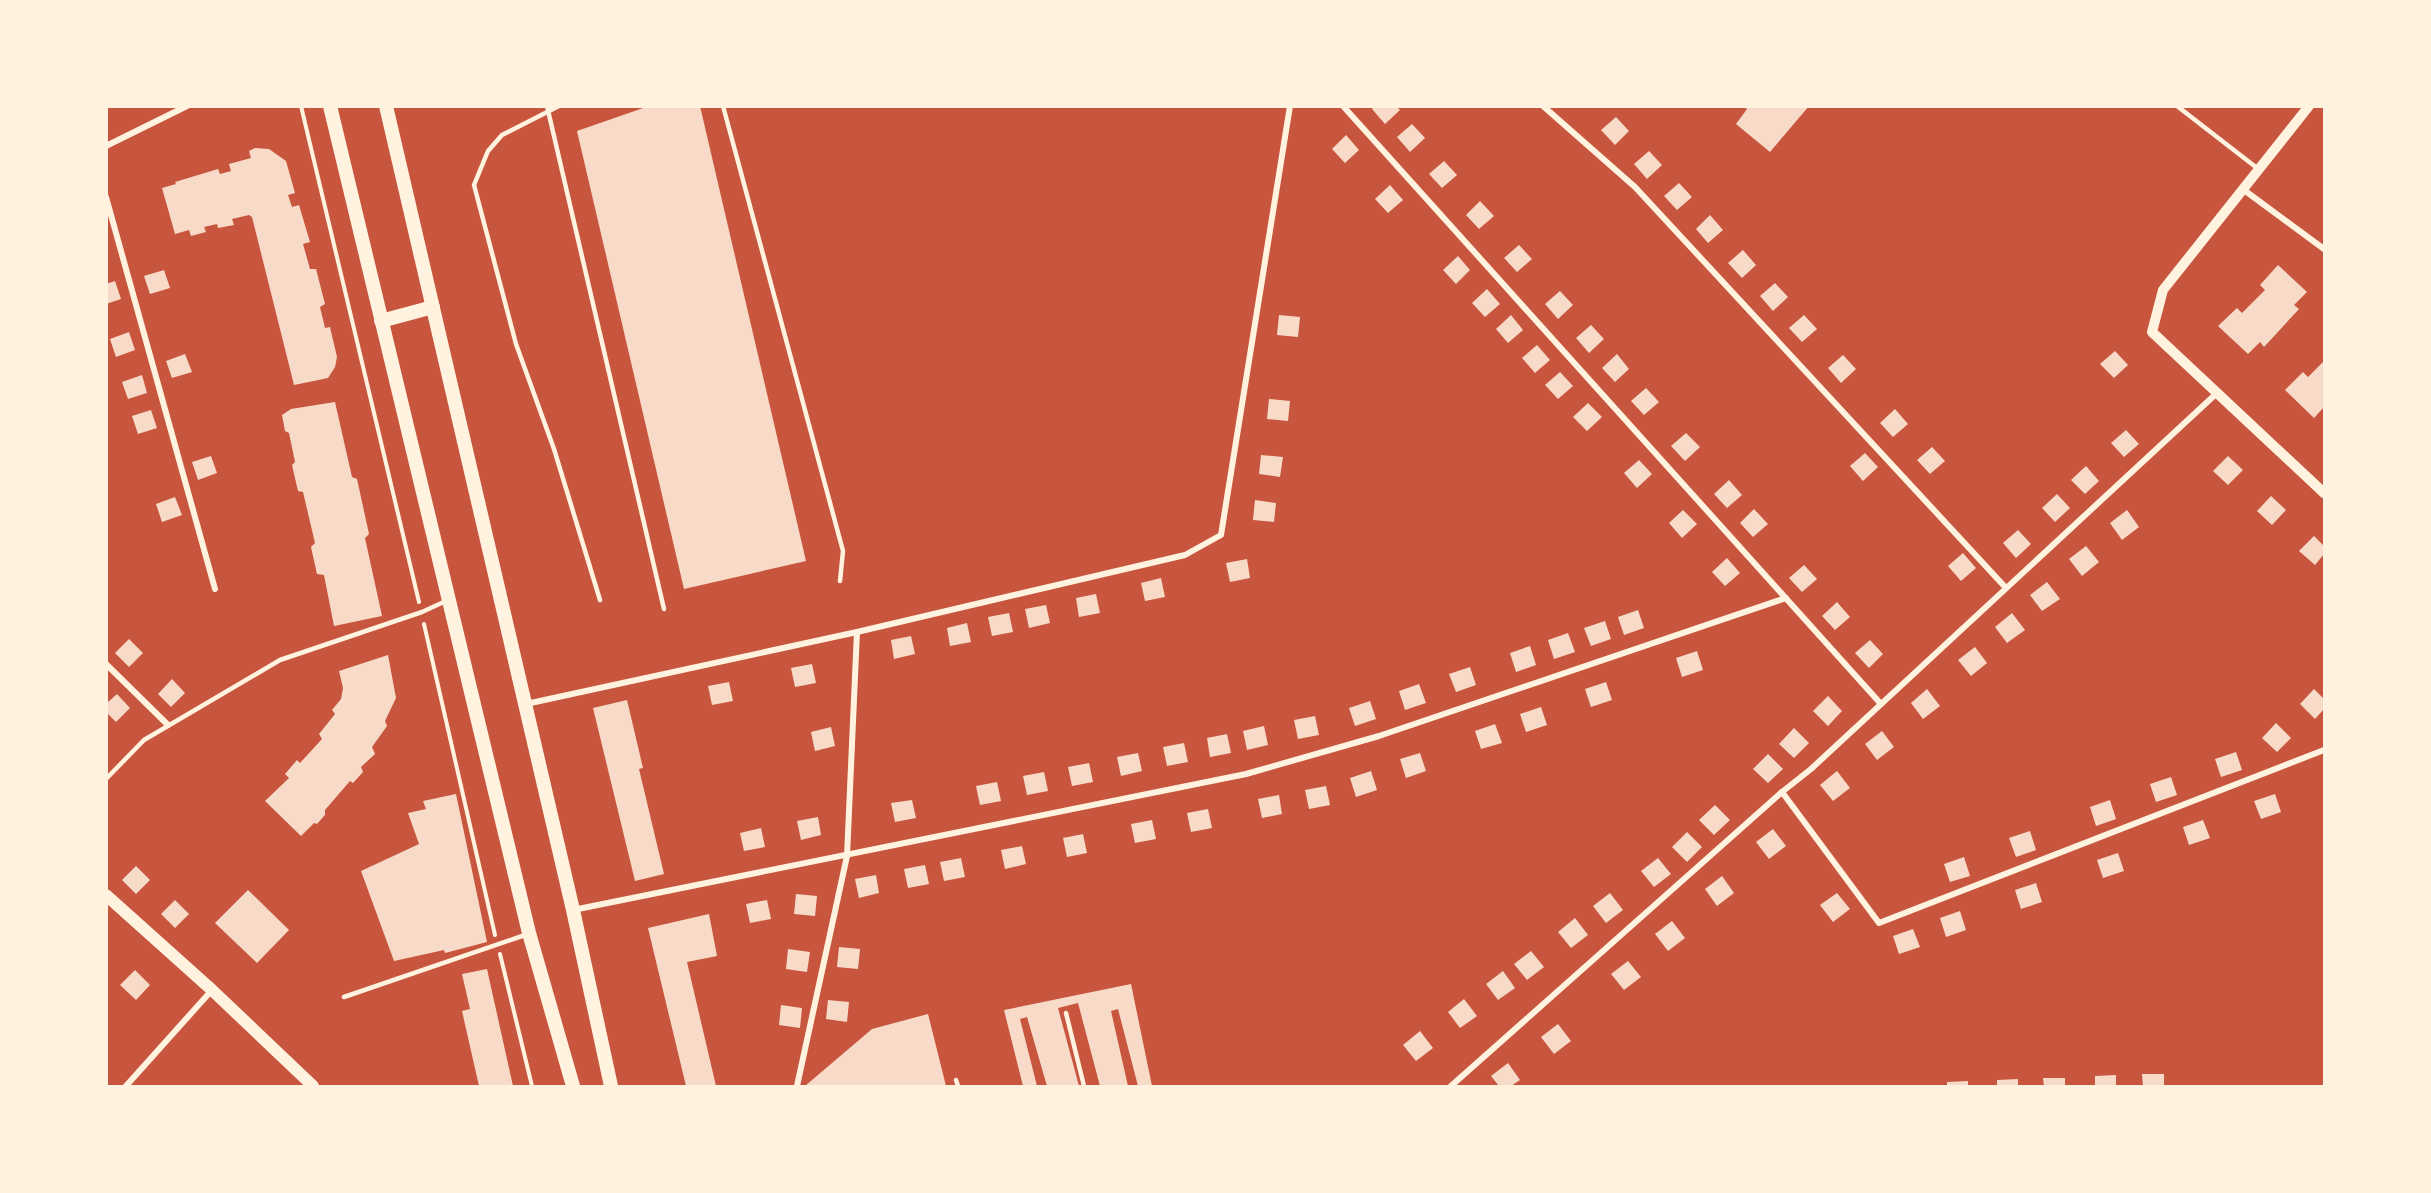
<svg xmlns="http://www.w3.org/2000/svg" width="2431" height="1193" font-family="Montserrat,sans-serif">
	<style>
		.building { fill: #f7dbc8 }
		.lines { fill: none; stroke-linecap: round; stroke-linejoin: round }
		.path { stroke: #fff3e0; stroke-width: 4 }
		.service { stroke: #fff3e0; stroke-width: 4.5 }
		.minor { stroke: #fff3e0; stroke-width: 6 }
		.tertiary { stroke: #fff3e0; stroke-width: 10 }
		.secondary { stroke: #fff3e0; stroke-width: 12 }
		.primary { stroke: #fff3e0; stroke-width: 14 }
	</style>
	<rect width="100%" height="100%" fill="#c8553d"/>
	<g class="building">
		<path d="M649,106H700L806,561L684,589L577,131Z"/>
		<path d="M1375,106H1396L1400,110L1385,124L1372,109Z"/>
		<path d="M1744,106H1809L1770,152L1736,124L1747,109Z"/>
		<path d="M1616,117L1629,131L1615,145L1601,130Z"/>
		<path d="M1412,124L1425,138L1410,152L1397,137Z"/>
		<path d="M1346,135L1359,150L1345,163L1332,149Z"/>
		<path d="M255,148L269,149L286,161L295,193L288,195L292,207L299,205L310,242L303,244L310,269H316L325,304L320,307L325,328L330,327L337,357L335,367L328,378L294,385L252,217L249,215L232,219L234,225L218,228L217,224L204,227L206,232L191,236L189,230L175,234L162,188L176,184L175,182L218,169L220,174L231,171L229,164L251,158L249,151Z"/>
		<path d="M1649,151L1662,165L1647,179L1634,164Z"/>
		<path d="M1444,161L1457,175L1442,188L1429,174Z"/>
		<path d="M1679,183L1692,197L1677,210L1664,196Z"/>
		<path d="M1390,185L1403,200L1388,213L1375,199Z"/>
		<path d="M1480,201L1494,216L1479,229L1466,215Z"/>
		<path d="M1710,215L1723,230L1708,243L1696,229Z"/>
		<path d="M1519,245L1532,259L1517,272L1504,258Z"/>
		<path d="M1743,250L1756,265L1742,278L1728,263Z"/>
		<path d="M1458,256L1470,270L1456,284L1443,270Z"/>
		<path d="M2278,265L2307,292L2294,305L2299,309L2264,347L2260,342L2248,354L2218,326L2237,308L2242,313L2265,290L2260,285Z"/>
		<path d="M164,270L170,288L150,294L144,276Z"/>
		<path d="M115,281L121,299L106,304V284Z"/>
		<path d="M1775,283L1788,297L1773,311L1760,296Z"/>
		<path d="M1487,289L1500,304L1485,317L1472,303Z"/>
		<path d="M1560,291L1573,305L1558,319L1545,304Z"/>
		<path d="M1279,315L1300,317L1298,337L1277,335Z"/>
		<path d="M1511,315L1523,330L1508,343L1496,329Z"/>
		<path d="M1804,315L1817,329L1802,342L1789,328Z"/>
		<path d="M1591,325L1604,339L1589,353L1576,338Z"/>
		<path d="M129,332L135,350L116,357L110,339Z"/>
		<path d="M1537,345L1550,360L1535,373L1522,358Z"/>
		<path d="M2115,351L2128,365L2114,378L2100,364Z"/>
		<path d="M185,354L192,372L172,378L166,361Z"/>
		<path d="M1617,354L1629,369L1615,382L1602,368Z"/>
		<path d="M1843,355L1856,369L1841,383L1828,368Z"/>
		<path d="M2324,361V407L2314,418L2285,390L2303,372L2308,377Z"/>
		<path d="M1560,372L1573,386L1558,399L1545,385Z"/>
		<path d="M142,375L147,393L128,399L122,382Z"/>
		<path d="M1646,388L1659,402L1644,415L1631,401Z"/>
		<path d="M1269,399L1290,401L1288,421L1267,419Z"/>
		<path d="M335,402L352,477L357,479L369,534L365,538L382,616L334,626L324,575L317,574L311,547L315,543L303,492L298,491L292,465L295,462L289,433L285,431L282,415L291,409Z"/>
		<path d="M1588,403L1602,417L1587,431L1573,417Z"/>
		<path d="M1895,409L1908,424L1893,437L1880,423Z"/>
		<path d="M151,410L157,428L138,434L132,416Z"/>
		<path d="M2126,430L2139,444L2124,457L2111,443Z"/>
		<path d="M1686,433L1700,447L1685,461L1671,446Z"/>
		<path d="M1932,447L1945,461L1930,474L1917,460Z"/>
		<path d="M1865,453L1878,467L1863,481L1850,466Z"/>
		<path d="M1261,455L1283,457L1280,477L1259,474Z"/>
		<path d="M211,456L217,473L198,480L192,462Z"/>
		<path d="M2228,456L2243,470L2228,485L2213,471Z"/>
		<path d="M1639,460L1652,474L1637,488L1624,473Z"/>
		<path d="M2086,466L2099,481L2085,494L2071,480Z"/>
		<path d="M1729,480L1742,495L1727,508L1714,494Z"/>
		<path d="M2057,494L2070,508L2055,522L2042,508Z"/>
		<path d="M2271,496L2286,510L2272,525L2257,511Z"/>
		<path d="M175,497L182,515L162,522L156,504Z"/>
		<path d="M1255,500L1276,503L1274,522L1253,520Z"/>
		<path d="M1754,509L1768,524L1753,537L1740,523Z"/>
		<path d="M1683,510L1697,524L1682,538L1669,523Z"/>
		<path d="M2127,510L2139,527L2122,540L2110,523Z"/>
		<path d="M2018,530L2031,544L2016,558L2003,543Z"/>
		<path d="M2314,536L2324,546V554L2315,565L2299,551Z"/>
		<path d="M2086,546L2099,562L2082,576L2069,559Z"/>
		<path d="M1963,553L1976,568L1961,581L1948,566Z"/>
		<path d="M1727,558L1740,573L1725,586L1712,572Z"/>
		<path d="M1247,559L1250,578L1230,582L1226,563Z"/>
		<path d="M1804,565L1817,579L1802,592L1789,578Z"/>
		<path d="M1161,578L1165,597L1145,601L1141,583Z"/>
		<path d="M2047,582L2060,599L2042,611L2030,595Z"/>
		<path d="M1096,594L1100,613L1079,617L1076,598Z"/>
		<path d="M1837,602L1850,617L1835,630L1822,616Z"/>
		<path d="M1046,605L1050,623L1029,628L1025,609Z"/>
		<path d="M1638,610L1644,628L1624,635L1618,617Z"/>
		<path d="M1009,613L1013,632L992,636L988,617Z"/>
		<path d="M2012,613L2025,630L2007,643L1995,627Z"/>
		<path d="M1605,621L1611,639L1591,646L1584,628Z"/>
		<path d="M967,623L971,642L950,646L947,628Z"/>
		<path d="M1568,633L1575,652L1554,659L1548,640Z"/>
		<path d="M911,636L915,654L894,659L891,640Z"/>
		<path d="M129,639L143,653L129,667L115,653Z"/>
		<path d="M1870,640L1883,654L1869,668L1855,653Z"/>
		<path d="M1530,646L1536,665L1516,672L1510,653Z"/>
		<path d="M1975,647L1987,663L1971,676L1958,660Z"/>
		<path d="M1697,651L1703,670L1682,677L1676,658Z"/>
		<path d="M388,655L396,698L385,721L387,726L372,747L375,754L361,767L363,772L353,783L350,781L325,810V815L317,824L314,823L301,836L265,801L289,778L285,774L297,760L300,763L322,739L319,734L335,714L332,710L341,699L343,688L339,671Z"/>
		<path d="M812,664L816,683L795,687L791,668Z"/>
		<path d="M1470,667L1476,685L1456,692L1449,674Z"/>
		<path d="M172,679L185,693L171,707L158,694Z"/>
		<path d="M729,682L733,701L712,705L708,686Z"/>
		<path d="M1606,682L1612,700L1591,707L1585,689Z"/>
		<path d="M1419,684L1426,703L1405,710L1399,691Z"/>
		<path d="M1927,689L1940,706L1923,719L1911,703Z"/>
		<path d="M2314,689L2324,699V709L2315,719L2300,704Z"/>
		<path d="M117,694L130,708L116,722L106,712V704Z"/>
		<path d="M1828,696L1842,711L1828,726L1813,711Z"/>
		<path d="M627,700L643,768L639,769L664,874L635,881L593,708Z"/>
		<path d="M1370,701L1376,719L1355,726L1349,708Z"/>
		<path d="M1541,707L1547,725L1526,732L1520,714Z"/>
		<path d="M1315,716L1319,735L1298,739L1294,720Z"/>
		<path d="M2276,723L2291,738L2277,752L2262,738Z"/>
		<path d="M1495,724L1502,743L1481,749L1475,731Z"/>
		<path d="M1264,726L1268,745L1247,750L1243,731Z"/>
		<path d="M831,727L835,746L815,751L811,732Z"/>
		<path d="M1794,728L1809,743L1794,758L1779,744Z"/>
		<path d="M1882,731L1894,747L1877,760L1865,744Z"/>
		<path d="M1227,734L1231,753L1210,757L1207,738Z"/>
		<path d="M1184,743L1188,762L1167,766L1163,747Z"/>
		<path d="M2236,752L2242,770L2221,777L2215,759Z"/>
		<path d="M1138,753L1142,771L1121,776L1117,757Z"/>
		<path d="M1420,753L1426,771L1406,778L1400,759Z"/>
		<path d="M1768,754L1783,769L1768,783L1753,769Z"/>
		<path d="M1089,763L1093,782L1072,786L1068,767Z"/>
		<path d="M1371,771L1377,790L1356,797L1350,778Z"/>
		<path d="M1837,771L1850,788L1833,801L1820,785Z"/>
		<path d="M1044,772L1048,791L1027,795L1023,776Z"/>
		<path d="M2171,777L2177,795L2156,802L2150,784Z"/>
		<path d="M997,782L1001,801L980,805L976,786Z"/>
		<path d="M1326,786L1330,805L1309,809L1305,790Z"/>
		<path d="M456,794L487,942L445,953L444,950L394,961L361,871L419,844L408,813L426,809L423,801Z"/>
		<path d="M2275,794L2281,812L2261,819L2254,801Z"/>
		<path d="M1279,795L1282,814L1262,818L1258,799Z"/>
		<path d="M912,800L916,818L895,822L891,803Z"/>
		<path d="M2110,800L2116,819L2096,826L2090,807Z"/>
		<path d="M1715,805L1730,820L1714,835L1699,820Z"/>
		<path d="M1208,809L1212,828L1191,832L1187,813Z"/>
		<path d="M818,817L821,835L801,840L797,821Z"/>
		<path d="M1152,820L1156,839L1135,843L1131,824Z"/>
		<path d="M2203,820L2210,838L2189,845L2183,827Z"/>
		<path d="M761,828L765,847L744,851L740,833Z"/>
		<path d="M1773,829L1786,846L1769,859L1756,842Z"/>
		<path d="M2030,831L2036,850L2016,857L2009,838Z"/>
		<path d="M1687,832L1702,847L1687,862L1672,847Z"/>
		<path d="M1083,834L1087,853L1067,857L1063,838Z"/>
		<path d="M1022,846L1026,864L1005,869L1001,850Z"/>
		<path d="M2118,853L2124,871L2103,878L2097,860Z"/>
		<path d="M1964,857L1970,876L1950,882L1944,864Z"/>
		<path d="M961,858L965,877L944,881L940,862Z"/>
		<path d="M1658,858L1671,874L1654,887L1641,871Z"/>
		<path d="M925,865L929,884L908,888L904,869Z"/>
		<path d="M136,866L150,880L136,894L122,880Z"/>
		<path d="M876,875L879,893L859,898L855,879Z"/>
		<path d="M1722,876L1734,893L1717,906L1705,889Z"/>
		<path d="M2036,883L2042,902L2021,909L2015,890Z"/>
		<path d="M248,890L289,930L257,963L215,923Z"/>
		<path d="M1610,893L1623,910L1606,923L1593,906Z"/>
		<path d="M1837,893L1850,909L1833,922L1820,905Z"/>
		<path d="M796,894L817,896L815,916L794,914Z"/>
		<path d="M175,900L189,914L175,928L161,914Z"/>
		<path d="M767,900L771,919L750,923L746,904Z"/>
		<path d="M1960,911L1966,930L1946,937L1940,918Z"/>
		<path d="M709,914L717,956L687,962L716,1086H686L648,928Z"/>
		<path d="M1575,918L1588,935L1571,948L1558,932Z"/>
		<path d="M1672,921L1685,938L1668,951L1655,934Z"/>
		<path d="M1913,929L1920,947L1899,954L1893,936Z"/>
		<path d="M839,947L860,949L858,969L837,967Z"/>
		<path d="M788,949L810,952L807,972L786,969Z"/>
		<path d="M1531,951L1544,967L1527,980L1514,964Z"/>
		<path d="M1628,961L1641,977L1624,990L1611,974Z"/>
		<path d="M487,969L513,1086H479L462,1011L470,1009L462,974Z"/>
		<path d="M135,970L150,985L136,1000L120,985Z"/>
		<path d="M1503,971L1515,988L1498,1000L1486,984Z"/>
		<path d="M1131,984L1152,1086H1138L1118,1009L1111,1011L1128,1086H1100L1078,1003L1058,1008L1079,1086H1047L1027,1017L1020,1019L1037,1086H1023L1004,1010Z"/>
		<path d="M1464,999L1477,1016L1460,1028L1448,1012Z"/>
		<path d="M828,1000L849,1002L847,1022L826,1019Z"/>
		<path d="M781,1005L802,1008L800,1028L779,1025Z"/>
		<path d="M928,1014L946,1086H805L872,1029Z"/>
		<path d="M1558,1024L1571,1041L1554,1054L1541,1037Z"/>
		<path d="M1420,1031L1433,1048L1416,1061L1403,1045Z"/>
		<path d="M1508,1063L1520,1080L1511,1086H1499L1491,1076Z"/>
		<path d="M2142,1074H2164V1086H2143Z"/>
		<path d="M2116,1075V1086H2095V1076Z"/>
		<path d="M2043,1078H2065V1086H2044Z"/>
		<path d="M2018,1079V1086H1997V1080Z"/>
		<path d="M1968,1081V1086H1947V1082Z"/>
	</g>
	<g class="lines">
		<g class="path">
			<path d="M301,106L419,602"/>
			<path d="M424,624L495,935"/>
			<path d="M500,954L532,1086"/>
		</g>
		<g class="service">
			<path d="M547,106L664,609"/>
			<path d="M559,106L502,135L488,151L474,185L516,344L554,449L600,600"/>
			<path d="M723,106L843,551L840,581"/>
			<path d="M2177,106L2257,168"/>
			<path d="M106,779L144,740L280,660L422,612L448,600"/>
			<path d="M344,997L528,934"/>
			<path d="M1066,1013L1084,1086"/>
			<path d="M956,1080L958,1086"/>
		</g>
		<g class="minor">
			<path d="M1343,106L1881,704"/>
			<path d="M1543,106L1635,187L2006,588"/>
			<path d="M106,146L187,106"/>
			<path d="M2244,190L2324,249"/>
			<path d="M106,197L215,589"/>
			<path d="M106,664L168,725"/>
			<path d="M526,704L857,632"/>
			<path d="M1782,792L1879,923L2324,750"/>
			<path d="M573,910L1246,774L1379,736L1786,598"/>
			<path d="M126,1086L212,990"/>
			<path d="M797,1086L847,856L857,632L1185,555L1221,535L1290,106"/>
			<path d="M1451,1086L1782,792L1811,769L2217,393"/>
		</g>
		<path class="tertiary" d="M2309,106L2163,290L2152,332L2324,493"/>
		<path class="secondary" d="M106,895L212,990L313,1086"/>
		<g class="primary">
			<path d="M330,106L529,933L573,1086"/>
			<path d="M386,106L573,910L611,1086"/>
			<path d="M381,321L433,307"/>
		</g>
	</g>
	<rect width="2431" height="1193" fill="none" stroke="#fff3e0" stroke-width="216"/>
</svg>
